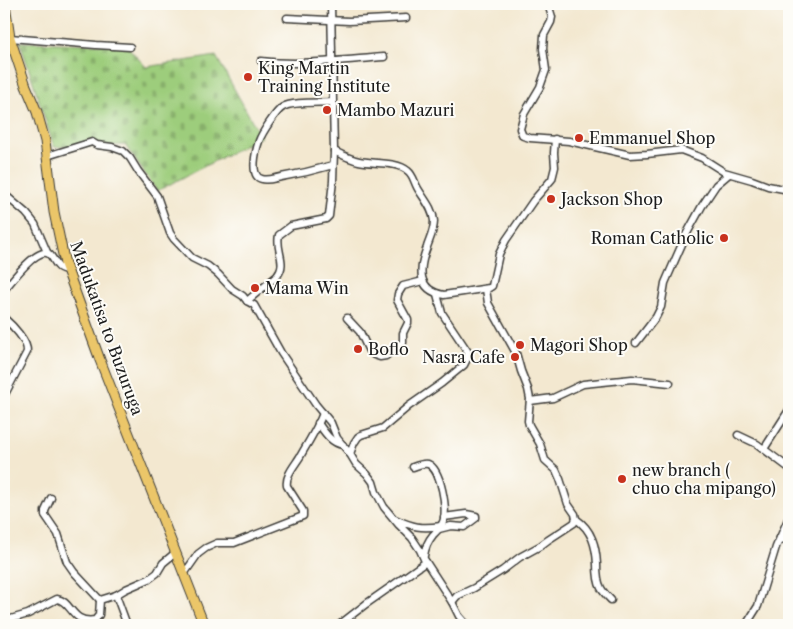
<svg xmlns="http://www.w3.org/2000/svg" width="793" height="629" font-family="'Libre Caslon Text',serif">
	<style>
		.cemetery { fill: url(#cemetery-stones); stroke: #5c744c }
		.lines { fill: none; stroke-linecap: round; stroke-linejoin: round }
		.minor-casing { stroke: #3c3b37; stroke-width: 9 }
		.major-casing { stroke: #3c3b37; stroke-width: 11 }
		.minor { stroke: #fff; stroke-width: 6 }
		.major { stroke: #ebc669; stroke-width: 9 }
		.poi-dot { fill: #c8321e; stroke: #fdfcf7; stroke-width: 2 }
		.labels { text-anchor: middle; dominant-baseline: central; stroke-width: 4; stroke-linejoin: round; paint-order: stroke }
		.poi-label { font-size: 16px; fill: #1c1c1c; stroke: #fdfcf7; text-anchor: start }
		.street-label { font-size: 16px; fill: #1c1c1c; stroke: #fdfcf7 }
	</style>
	<defs>
		<pattern id="cemetery-stones" width="16" height="16" patternUnits="userSpaceOnUse" patternTransform="scale(1.25)"><rect width="16" height="16" fill="#9dcd7c"/><path d="M2 7V4a2 2 0 0 1 4 0v3zM10 15v-3a2 2 0 0 1 4 0v3z" fill="#87af6b"/></pattern>
	</defs>
	<rect width="100%" height="100%" fill="#fdfcf7"/>
	<filter id="ink" filterUnits="userSpaceOnUse"><feTurbulence type="fractalNoise" baseFrequency=".02" numOctaves="2"/><feDisplacementMap in="SourceGraphic" scale="10" xChannelSelector="R" yChannelSelector="G"/><feConvolveMatrix kernelMatrix="1 2 1 2 8 2 1 2 1" color-interpolation-filters="sRGB"/></filter>
	<filter id="wash" filterUnits="userSpaceOnUse"><feTurbulence type="fractalNoise" baseFrequency=".0096" numOctaves="4" result="noise"/><feDisplacementMap in="SourceGraphic" scale="20" xChannelSelector="R" yChannelSelector="G"/><feGaussianBlur stdDeviation="1.12" result="paint"/><feColorMatrix in="noise" values="0 0 0 0 0 0 0 0 0 0 0 0 0 0 0 0 0 1.4 0 .05"/><feComposite in="paint" operator="in"/></filter>
	<g filter="url(#wash)">
		<rect width="100%" height="100%" fill="#f3e8d0"/>
		<path class="cemetery" d="M20,42L126,45L146,67L216,56L261,137L157,191L125,145L54,147Z"/>
	</g>
	<g filter="url(#ink)">
		<g class="lines">
			<defs>
				<g id="minor">
					<path d="M548,4L552,17L551,22L544,35L543,49L546,70L540,87L524,114L520,129L522,134L523,136L530,138L569,141L630,155L647,154L681,150L702,158L724,172L752,180L768,186L789,190"/>
					<path d="M287,18L349,21L406,18"/>
					<path d="M10,38L96,45L130,47"/>
					<path d="M261,61C300,66 344,60 384,57"/>
					<path d="M333,102C322,103 291,101 283,107C276,111 262,133 259,141C256,150 249,177 262,179C268,181 275,178 281,177C299,174 316,170 333,165"/>
					<path d="M334,151C342,155 350,159 359,161C373,164 397,161 408,171C413,175 414,181 417,187C423,198 433,208 434,221C434,231 430,238 427,247C419,268 416,290 444,295L489,288L492,286L499,254L506,240L533,201L552,179L555,167L554,153L555,139"/>
					<path d="M47,156L92,142L97,145L112,147L123,151L130,158L138,171L157,196L170,233L174,239L192,258L208,266L218,274L232,289L243,296L247,301L254,305L281,353L316,405L331,423L337,438L350,454L356,464L367,474L373,482L376,492L384,507L399,525L412,538L420,550L424,559L452,602L459,616L467,625"/>
					<path d="M4,194L26,213L31,219L35,224L47,252"/>
					<path d="M4,290C11,282 41,241 51,256C57,264 56,269 68,270"/>
					<path d="M247,301L277,276C288,263 275,250 279,235L291,226L326,219L329,216L333,181L334,151L331,4"/>
					<path d="M4,318C12,325 28,341 27,352L4,396"/>
					<path d="M347,318L360,332L369,351L374,355L380,357L386,356L397,346L403,343V333L408,323V320L397,300L398,294L403,286L423,281"/>
					<path d="M636,343L656,317L661,307L665,283L668,276L686,235L702,206L716,185L729,174"/>
					<path d="M530,401L553,398L583,384L632,379L670,383"/>
					<path d="M318,423C325,433 331,443 343,445"/>
					<path d="M738,435L757,444L789,468"/>
					<path d="M764,449L789,410"/>
					<path d="M350,454L354,443L358,437L361,435L383,428L409,406L442,383L464,365L468,357V352L442,313L437,294"/>
					<path d="M413,467C418,465 423,463 428,464C441,469 448,510 443,522C441,527 437,531 433,535C428,541 425,548 424,556"/>
					<path d="M51,498L45,511V515L58,534L67,562L74,572L100,600"/>
					<path d="M395,519C413,527 421,529 441,526"/>
					<path d="M576,519C592,530 596,546 597,564C597,572 597,581 601,588C603,592 607,596 611,600"/>
					<path d="M439,529L451,526L464,527L476,518V516L466,514L444,517"/>
					<path d="M780,538L789,542"/>
					<path d="M184,574L198,554L206,548L217,543H234L303,516V511L287,486C285,475 296,464 301,455C309,441 318,427 323,413"/>
					<path d="M116,595L127,625"/>
					<path d="M452,602L457,596L474,588L503,570L520,557L540,546L548,540L574,523L576,519L575,514L568,504L560,479L556,470L545,460L540,444L529,425L528,421L530,399L528,389L521,371L516,353L488,303L486,289"/>
					<path d="M4,621L28,614L57,599C72,601 71,624 95,620L99,615L100,600L116,595L126,589L149,579L157,573L163,563L175,553"/>
					<path d="M339,625L366,604L426,562"/>
					<path d="M746,625L758,606L776,547L789,517"/>
				</g>
				<path id="major" d="M5,4L10,38L26,86L37,112L45,141L54,212L65,264L100,360L204,625"/>
			</defs>
			<use href="#minor" class="minor-casing"/>
			<use href="#major" class="major-casing"/>
			<use href="#minor" class="minor"/>
			<use href="#major" class="major"/>
		</g>
	</g>
	<g class="poi-dot">
		<circle cx="248" cy="77" r="5"/>
		<circle cx="327" cy="110" r="5"/>
		<circle cx="579" cy="138" r="5"/>
		<circle cx="551" cy="199" r="5"/>
		<circle cx="724" cy="238" r="5"/>
		<circle cx="255" cy="288" r="5"/>
		<circle cx="520" cy="345" r="5"/>
		<circle cx="358" cy="349" r="5"/>
		<circle cx="515" cy="357" r="5"/>
		<circle cx="622" cy="479" r="5"/>
	</g>
	<g class="labels">
		<g class="poi-label">
			<text x="258" y="68">King Martin<tspan x="258" dy="18">Training Institute</tspan></text>
			<text x="337" y="110">Mambo Mazuri</text>
			<text x="589" y="138">Emmanuel Shop</text>
			<text x="561" y="199">Jackson Shop</text>
			<text x="714" y="238" text-anchor="end">Roman Catholic</text>
			<text x="265" y="288">Mama Win</text>
			<text x="530" y="345">Magori Shop</text>
			<text x="368" y="349">Boflo</text>
			<text x="505" y="357" text-anchor="end">Nasra Cafe</text>
			<text x="632" y="470">new branch (<tspan x="632" dy="18">chuo cha mipango)</tspan></text>
		</g>
		<g class="street-label">
			<text transform="translate(107 328) rotate(70)">Madukatisa to Buzuruga</text>
		</g>
	</g>
	<rect width="793" height="629" fill="none" stroke="#fdfcf7" stroke-width="20"/>
</svg>
